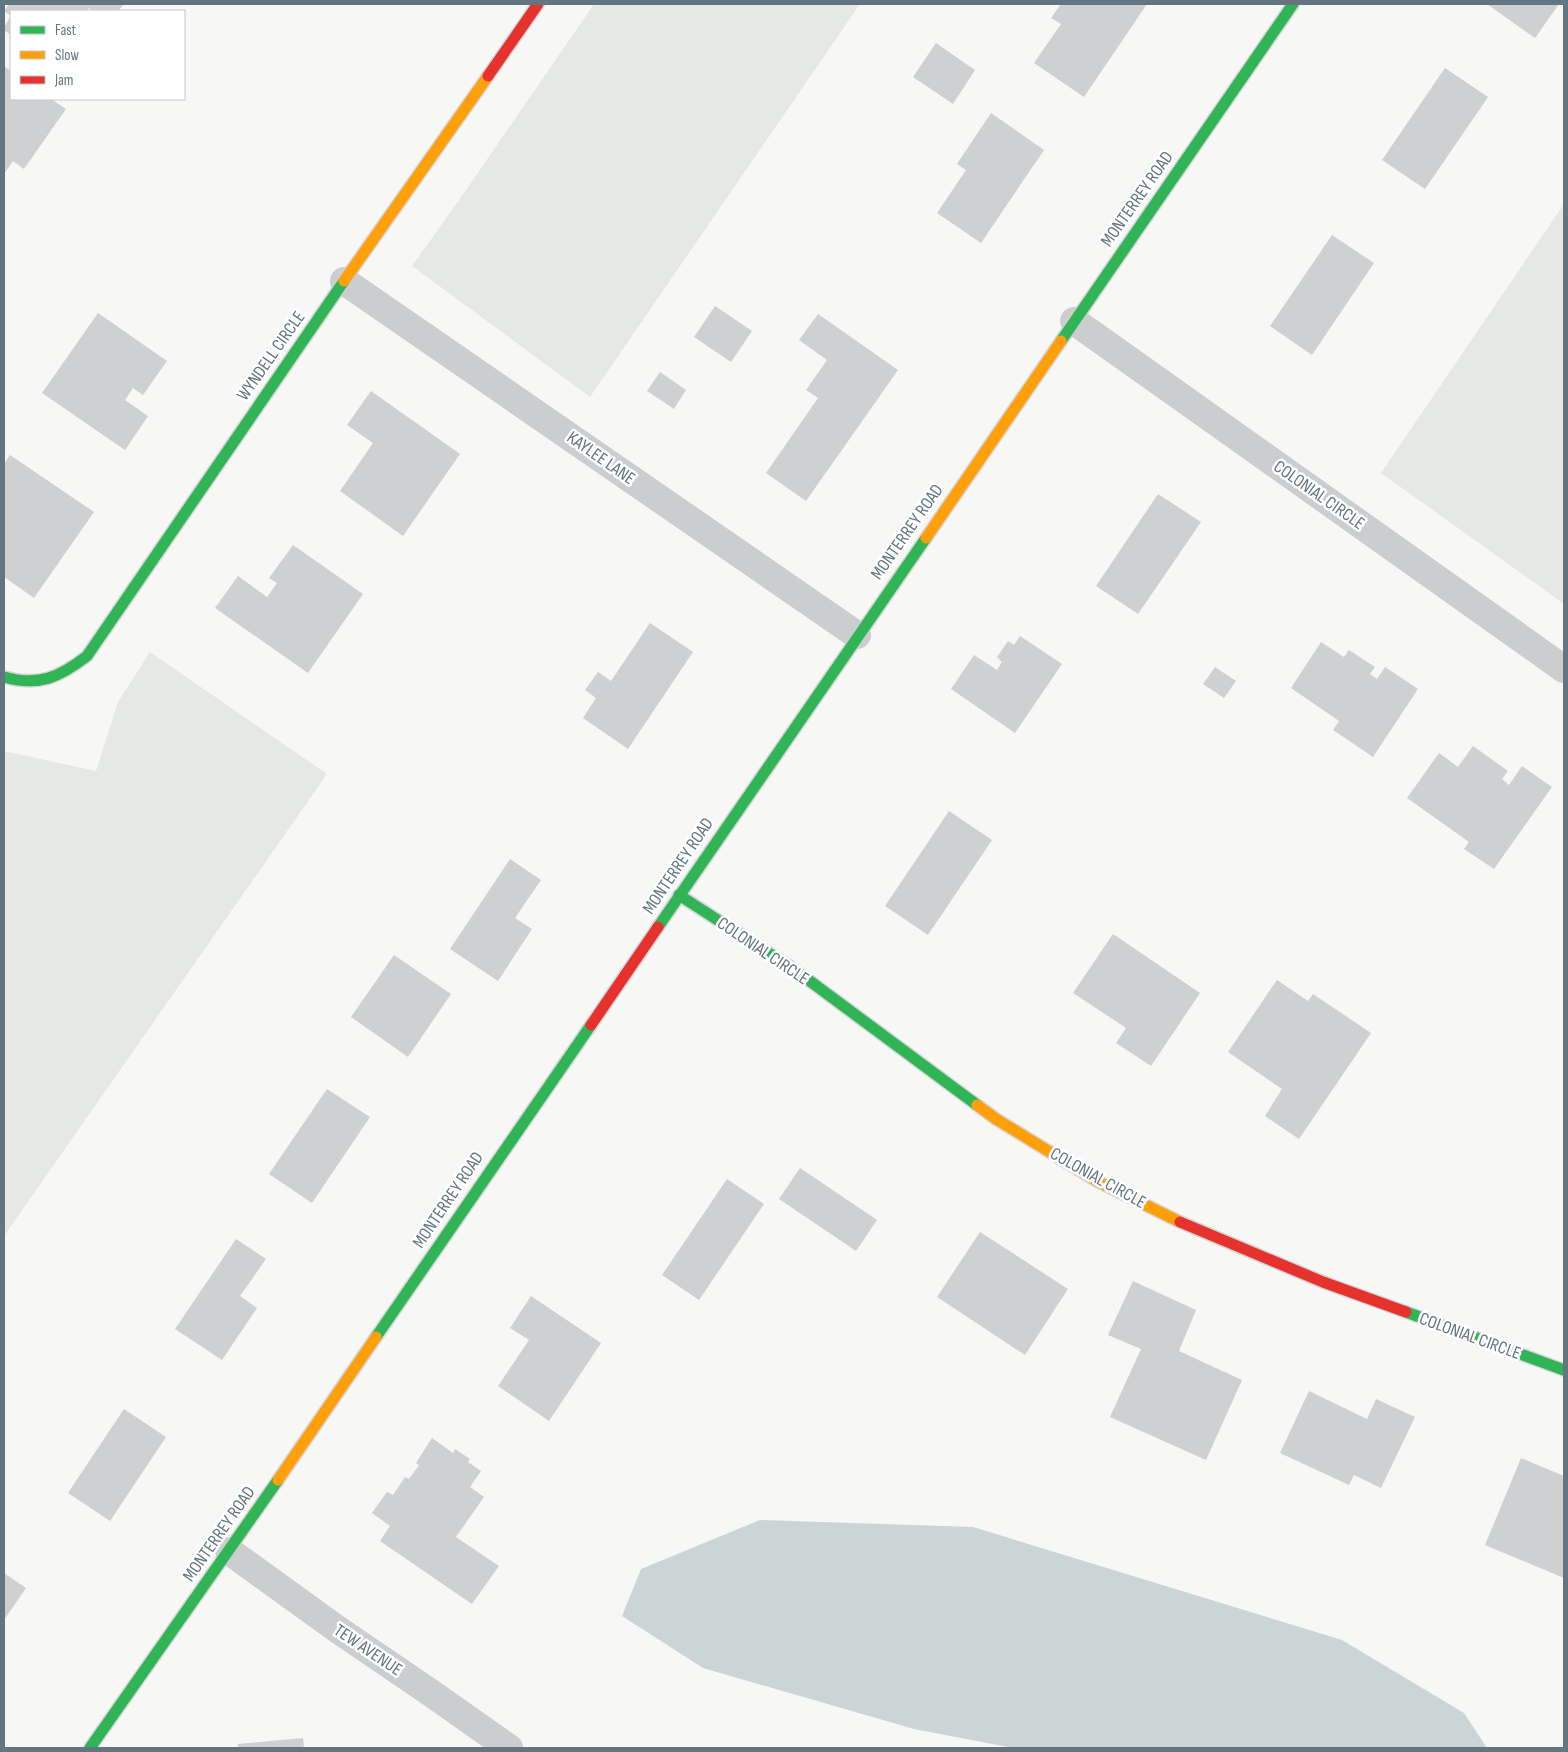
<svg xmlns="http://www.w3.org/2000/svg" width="1568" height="1752" font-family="'Sofia Sans Condensed',sans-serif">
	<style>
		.green { fill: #e6e9e3 }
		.water { fill: #cbd5d6 }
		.building { fill: #ced0d1 }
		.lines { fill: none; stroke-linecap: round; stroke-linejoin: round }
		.fast-casing { stroke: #d4d5d6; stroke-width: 14 }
		.slow-casing { stroke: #d4d5d6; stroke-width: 14 }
		.jam-casing { stroke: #d4d5d6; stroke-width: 14 }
		.street { stroke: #cccdce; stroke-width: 28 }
		.fast { stroke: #30b455; stroke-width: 11 }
		.slow { stroke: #ff9f0a; stroke-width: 11 }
		.jam { stroke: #e5322d; stroke-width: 11 }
		.labels { text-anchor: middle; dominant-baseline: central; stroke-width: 5; stroke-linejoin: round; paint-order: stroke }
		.street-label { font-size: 18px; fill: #637581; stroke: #fff }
	</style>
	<rect width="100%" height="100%" fill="#f7f7f6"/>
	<g class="green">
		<path d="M594,4H860L590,397L412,266L464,193Z"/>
		<path d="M1564,204V604L1381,473Z"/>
		<path d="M150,652L327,774L4,1236V751L96,771L118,702Z"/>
	</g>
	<path class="water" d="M760,1520L973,1527L1342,1640L1464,1713L1487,1748H1013L914,1729L703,1668L622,1616L641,1569Z"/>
	<g class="building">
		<path d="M9,4H124L118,11H93L89,8L87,11H11V35L4,30V27L11,16L4,11Z"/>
		<path d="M1061,4H1147L1084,97L1034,63L1061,24L1051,18Z"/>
		<path d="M1487,4H1559L1535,38Z"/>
		<path d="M936,43L975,70L953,104L913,77Z"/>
		<path d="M4,66L11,71V99H51L66,109L24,169L13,161L4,174Z"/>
		<path d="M1445,68L1488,97L1425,189L1382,160Z"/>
		<path d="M991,113L1044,150L981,243L937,213L966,170L957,164Z"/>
		<path d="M1332,235L1374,263L1312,355L1270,326Z"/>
		<path d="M715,306L752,331L731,362L694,337Z"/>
		<path d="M98,313L167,361L143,395L133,388L125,400L148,416L125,450L42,393Z"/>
		<path d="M818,314L898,370L806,501L766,473L818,398L806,390L827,360L799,340Z"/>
		<path d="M660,372L686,390L674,409L647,391Z"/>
		<path d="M371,391L460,454L403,536L340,491L373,443L347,425Z"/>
		<path d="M10,455L94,512L34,598L4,577V464Z"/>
		<path d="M1158,494L1201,522L1138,614L1096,586Z"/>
		<path d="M293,545L363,594L308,673L215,608L238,576L267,597L277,583L269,578Z"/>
		<path d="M650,623L693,652L628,749L583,718L596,698L585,690L598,672L611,681Z"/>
		<path d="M1020,636L1062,664L1015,733L951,689L974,655L997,670L1002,662L997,657L1008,641L1014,645Z"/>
		<path d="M1321,642L1344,657L1349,650L1375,667L1370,674L1377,679L1385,667L1418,689L1373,757L1333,730L1339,721L1291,688Z"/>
		<path d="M1215,667L1236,681L1224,698L1203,684Z"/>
		<path d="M1473,746L1508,771L1502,779L1509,785L1522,766L1552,787L1494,869L1464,849L1469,842L1407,798L1439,753L1458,767Z"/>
		<path d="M949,811L992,840L928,935L885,906Z"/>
		<path d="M510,859L541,880L515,918L532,929L498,981L450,949Z"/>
		<path d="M1113,934L1200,993L1151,1066L1116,1043L1126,1028L1073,993Z"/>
		<path d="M394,955L451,994L408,1057L351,1017Z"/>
		<path d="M1277,980L1308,1001L1313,994L1371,1033L1299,1139L1265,1116L1282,1089L1228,1052Z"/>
		<path d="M327,1089L370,1117L312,1203L269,1174Z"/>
		<path d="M800,1168L877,1220L856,1251L779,1199Z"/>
		<path d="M727,1179L764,1204L699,1300L662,1275Z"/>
		<path d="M980,1232L1068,1289L1025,1355L937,1297Z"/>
		<path d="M236,1239L266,1259L240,1296L257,1308L222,1360L175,1329Z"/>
		<path d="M1133,1281L1196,1310L1179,1351L1242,1380L1206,1460L1110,1417L1141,1349L1108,1335Z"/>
		<path d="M531,1296L601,1343L549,1421L498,1386L529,1340L510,1328Z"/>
		<path d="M1309,1391L1367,1419L1376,1399L1415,1417L1381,1488L1354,1475L1349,1485L1280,1453Z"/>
		<path d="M124,1409L166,1437L110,1521L68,1493Z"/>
		<path d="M432,1438L453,1453L455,1449L470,1459L468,1462L481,1471L470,1487L484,1497L456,1537L499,1566L472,1604L380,1541L390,1526L372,1513L387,1492L393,1495L405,1477L409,1479L419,1465L416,1463Z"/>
		<path d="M1521,1458L1564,1476V1578L1485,1545Z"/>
		<path d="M4,1573L26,1588L4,1620Z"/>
		<path d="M303,1738L304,1748H238V1744Z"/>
	</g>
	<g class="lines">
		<defs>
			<g id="fast">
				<path d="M1061,341L1293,4"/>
				<path d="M4,677C39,687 60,677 87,656L344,281"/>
				<path d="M679,895L795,970L977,1105"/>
				<path d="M658,927L926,538"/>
				<path d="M1406,1312L1564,1370"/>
				<path d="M376,1337L591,1025"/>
				<path d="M90,1748L278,1480"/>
			</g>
			<g id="slow">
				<path d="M344,281L488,76"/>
				<path d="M926,538L1061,341"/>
				<path d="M977,1105L996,1119L1097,1181L1180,1222"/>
				<path d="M278,1480L376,1337"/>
			</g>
			<g id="jam">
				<path d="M488,76L538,4"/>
				<path d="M591,1025L658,927"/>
				<path d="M1180,1222L1323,1282L1406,1312"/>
			</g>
		</defs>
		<use href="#fast" class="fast-casing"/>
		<use href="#slow" class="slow-casing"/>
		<use href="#jam" class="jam-casing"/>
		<g class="street">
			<path d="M344,281L857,635"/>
			<path d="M1074,321L1564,669"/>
			<path d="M229,1551L337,1629L431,1693L509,1748"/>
		</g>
		<use href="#fast" class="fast"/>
		<use href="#slow" class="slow"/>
		<use href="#jam" class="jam"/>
	</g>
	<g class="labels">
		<g class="street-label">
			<text transform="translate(1137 199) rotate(-55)">MONTERREY ROAD</text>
			<text transform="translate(271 356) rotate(-55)">WYNDELL CIRCLE</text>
			<text transform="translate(601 458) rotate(35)">KAYLEE LANE</text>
			<text transform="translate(1319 495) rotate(35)">COLONIAL CIRCLE</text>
			<text transform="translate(907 532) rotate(-55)">MONTERREY ROAD</text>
			<text transform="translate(678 866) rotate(-56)">MONTERREY ROAD</text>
			<text transform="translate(763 951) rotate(34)">COLONIAL CIRCLE</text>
			<text transform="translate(1098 1178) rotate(29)">COLONIAL CIRCLE</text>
			<text transform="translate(448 1200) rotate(-56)">MONTERREY ROAD</text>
			<text transform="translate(1470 1336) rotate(20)">COLONIAL CIRCLE</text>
			<text transform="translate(219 1534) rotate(-55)">MONTERREY ROAD</text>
			<text transform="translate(368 1650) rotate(34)">TEW AVENUE</text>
		</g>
	</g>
	<rect width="1568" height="1752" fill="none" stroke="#637581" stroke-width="10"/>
	<rect x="10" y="10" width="175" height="90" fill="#ffffff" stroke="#c1c8cd"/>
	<rect x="20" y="26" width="25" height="8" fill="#30b455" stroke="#c1c8cd"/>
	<text x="55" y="35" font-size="15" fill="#637581">Fast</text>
	<rect x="20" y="51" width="25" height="8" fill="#ff9f0a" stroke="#c1c8cd"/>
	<text x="55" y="60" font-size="15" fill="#637581">Slow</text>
	<rect x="20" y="76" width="25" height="8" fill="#e5322d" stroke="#c1c8cd"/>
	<text x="55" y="85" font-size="15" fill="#637581">Jam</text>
</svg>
